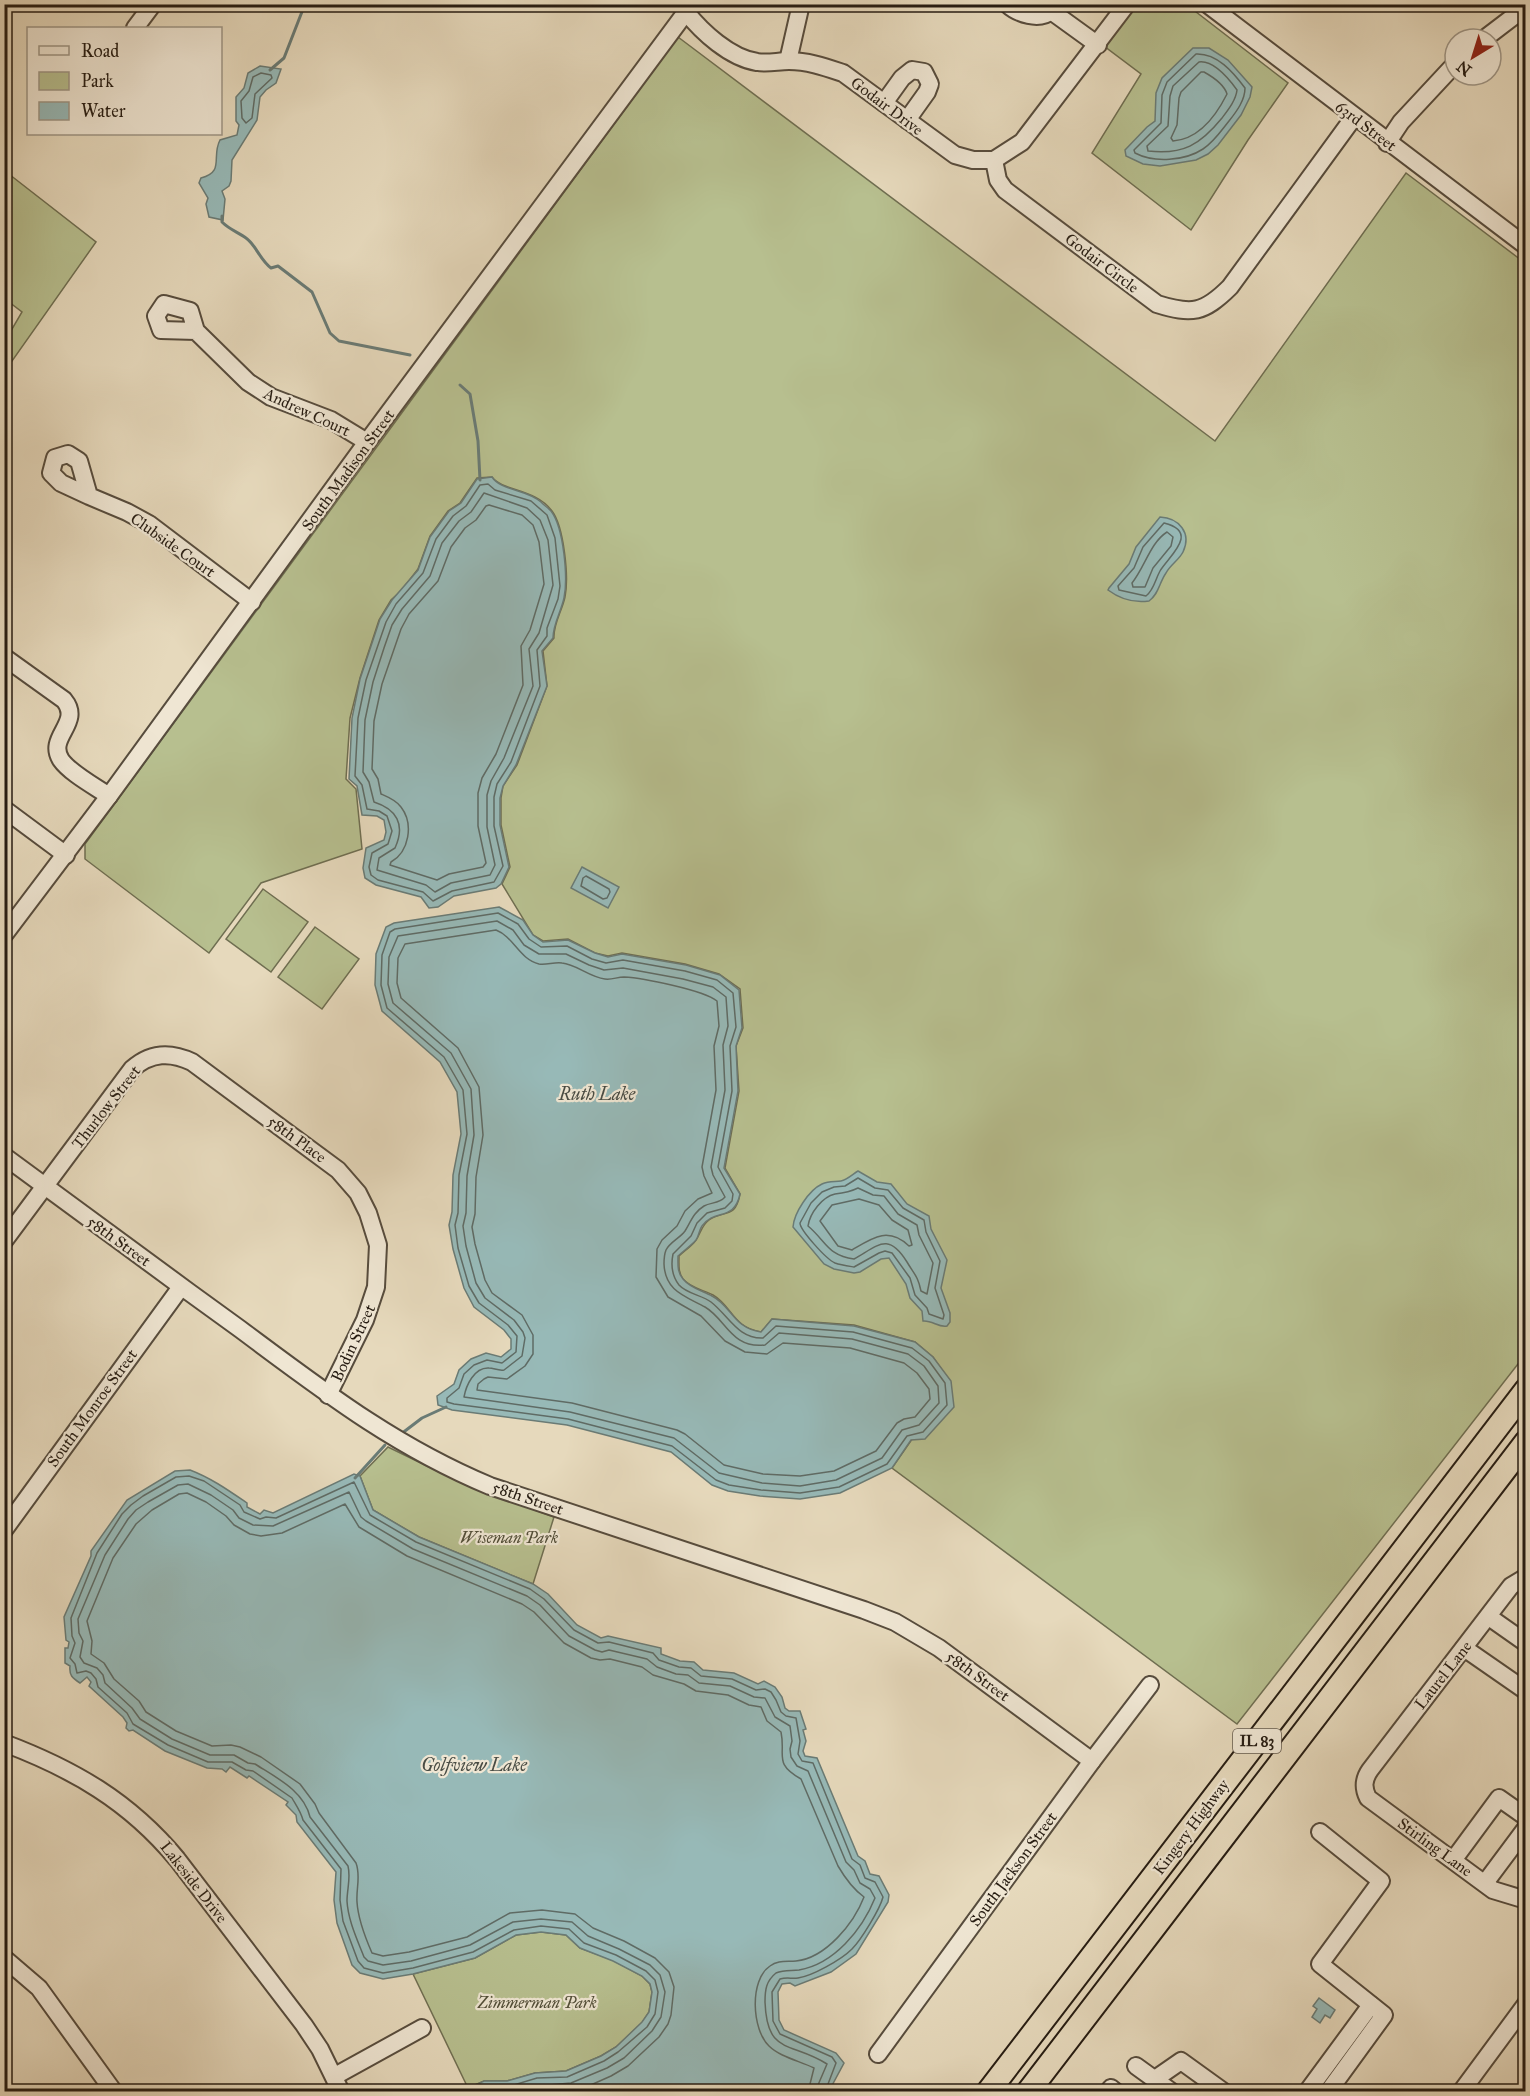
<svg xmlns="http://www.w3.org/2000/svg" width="1530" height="2096" font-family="'IM FELL Great Primer',serif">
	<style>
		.green { fill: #b7bf8f; stroke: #6f6e51; stroke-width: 1.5 }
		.water { fill: #97b9b7; stroke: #6a7b75; stroke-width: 1.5 }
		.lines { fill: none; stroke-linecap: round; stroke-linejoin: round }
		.shore { stroke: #5f6b65; stroke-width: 1.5 }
		.stream { stroke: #6a7b75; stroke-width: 3 }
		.minor-casing { stroke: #574c3d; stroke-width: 20 }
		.highway-casing { stroke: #271d13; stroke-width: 26 }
		.minor { stroke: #efe6d3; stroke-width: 16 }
		.highway { stroke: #e6d9bc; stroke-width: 22 }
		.labels { text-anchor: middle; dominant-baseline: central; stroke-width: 4.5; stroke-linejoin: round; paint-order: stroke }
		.shield { fill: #efe6d3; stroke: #63594d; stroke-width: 1.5 }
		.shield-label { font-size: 15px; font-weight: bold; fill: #271d13 }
		.street-label { font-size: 16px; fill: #271d13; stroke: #efe6d3 }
		.park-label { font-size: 16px; font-style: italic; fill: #524e38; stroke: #efe6d3 }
		.water-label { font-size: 18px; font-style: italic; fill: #494c44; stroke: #efe6d3 }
	</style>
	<rect width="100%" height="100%" fill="#e6d9bc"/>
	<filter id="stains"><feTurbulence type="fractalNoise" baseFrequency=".00333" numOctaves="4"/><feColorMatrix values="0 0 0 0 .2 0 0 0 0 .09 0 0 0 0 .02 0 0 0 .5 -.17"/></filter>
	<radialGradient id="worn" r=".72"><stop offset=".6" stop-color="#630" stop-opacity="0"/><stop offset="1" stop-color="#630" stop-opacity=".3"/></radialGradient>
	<g class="green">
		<path d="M1135,5H1187L1288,83L1248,140L1191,230L1092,153L1141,74L1104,46Z"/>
		<path d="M678,37L1215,441L1406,173L1525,263V1355L1237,1724L892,1468L951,1383L933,1357L915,1342L854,1325L772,1319L761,1332C733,1328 732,1306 713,1295C704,1290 690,1288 683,1279C678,1272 679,1265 679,1256C684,1251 692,1246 696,1240C701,1232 702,1225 709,1220C724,1209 735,1220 740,1194L725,1168L739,1091L736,1046L743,1028L740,989L719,974L685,964L622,953L608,956L595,953L568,939L543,941L533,935L502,884L510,867L501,825V798L503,786L517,765L547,686L543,651L554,638C553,624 562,611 565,597C569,577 564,527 552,511C535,488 503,492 492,477L477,478L460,503L448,511L430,536L418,569L401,591L391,600L379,620L360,678L350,718L346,779L356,789L362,849L261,883L209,953L85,859V844Z"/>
		<path d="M5,171L96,242L5,371V341L22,312L5,299Z"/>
		<path d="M263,889L308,922L271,972L226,939Z"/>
		<path d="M315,927L359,959L322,1009L278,977Z"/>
		<path d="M388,1447L466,1485L554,1517L533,1584L419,1537L373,1510L360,1476Z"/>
		<path d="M541,1932L566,1935L580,1948L613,1960L642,1976L650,1984L652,1992L649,2012L642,2023L616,2047L601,2056L566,2071L535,2073L507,2081H484L468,2088L413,1974L475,1958L516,1935Z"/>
	</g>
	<g class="water">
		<path d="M1193,48H1209L1228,60L1252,87L1250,97L1241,115L1218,145L1208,154L1196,160L1160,166L1143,164L1126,156L1125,150L1147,127L1155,121L1156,93L1162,78Z"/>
		<path d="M260,66L281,69L276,83L266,90L260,97L257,120L232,160L231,181L229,186L222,191L225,199L223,220L209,217L206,204L208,198L199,183L201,178C225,172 211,157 220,140L237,135L239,125L236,121V97L244,88L248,73Z"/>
		<path d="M492,477C501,491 527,489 541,502C544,505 548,508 551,511C564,528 568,578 564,598C561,612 553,624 553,638L542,651L547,686L516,765L503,786L500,798V825L509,867L501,884L496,888L454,896L438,907L429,908L421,897L376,885L365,878L363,868L366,848L384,840L386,832L384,820L377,816L362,815L357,786L349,779L352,718L360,679L380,619L392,600L418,570L430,537L449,511L461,503L477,479Z"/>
		<path d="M1160,517C1179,518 1192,533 1183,552C1179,560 1170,565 1166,573C1159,583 1159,594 1149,601C1135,603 1120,599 1108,590L1109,588L1129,564L1136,547Z"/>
		<path d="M582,867L619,887L608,908L571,888Z"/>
		<path d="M499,907L523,920L533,935L543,942L568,940L595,953L608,957L622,954L686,965L720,975L739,990L742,1028L736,1046L738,1091L724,1168L740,1194C734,1222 715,1208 702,1226C699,1230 699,1236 696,1240C691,1246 683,1251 678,1256C678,1265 677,1272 683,1279C690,1288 703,1291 712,1296C732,1306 733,1328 761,1332L772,1319L854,1326L915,1342L933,1357L951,1381L954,1407L925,1439L911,1440L892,1468L840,1493L800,1499L760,1496L728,1491L712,1485L671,1452L567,1425L452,1410L438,1405L437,1396L454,1384L459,1370L471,1359L486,1353L501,1357L511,1349V1339L504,1330L474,1307L464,1288L453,1249L449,1225L452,1212L453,1175L461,1134L457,1092L440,1062L382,1011L375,985L376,954L386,927L394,923Z"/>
		<path d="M858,1171L877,1182L891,1184L907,1204L929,1216L931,1229L947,1260L941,1288L950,1313V1322L947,1326C939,1328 932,1320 923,1321L922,1311L910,1298L906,1284L889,1258L881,1259L860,1272L854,1273L834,1269L824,1264L793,1227C794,1213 809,1190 822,1184C829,1181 835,1182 841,1181C847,1180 853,1174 858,1171Z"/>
		<path d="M190,1470C211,1478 228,1490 247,1503V1507L260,1514L264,1510L273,1513L354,1474L360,1476L373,1510L419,1537L533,1584L548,1594L577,1625L601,1638L608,1636L661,1648V1654L680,1661L694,1662L703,1670L734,1673L758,1684L764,1681L775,1687L782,1697L785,1708L789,1711H800L806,1729L803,1730L806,1741L803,1751L805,1756L817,1758L858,1856L865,1861L870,1874L879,1876L889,1895L888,1902L856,1954L831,1972L795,1986L790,1983L782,1984L778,1992L779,2020L784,2030L836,2053L844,2063L829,2091H463L484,2081H507L535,2073L566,2071L601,2056L616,2047L642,2022L649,2012L652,1992L650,1984L642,1976L613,1961L580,1948L566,1935L541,1932L516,1935L475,1958L413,1974L383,1979L360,1973L352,1965L337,1923L334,1900L336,1872L297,1822L296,1815L286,1805L288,1802L249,1776L247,1778L230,1767L226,1772L222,1769L207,1768L165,1751L133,1730L129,1731L126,1728L127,1723L123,1717L89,1686L91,1682L87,1677L80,1683C72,1678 69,1675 70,1666L65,1663V1648H68L69,1642L66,1640L64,1617L91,1556V1551L127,1500L175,1471Z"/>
		<path d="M1319,1998L1335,2010L1330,2018L1325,2015L1320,2023L1312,2017L1317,2009L1313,2006Z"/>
	</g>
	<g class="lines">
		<g class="shore">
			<path d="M1196,54C1217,53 1233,72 1245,88C1245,100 1237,111 1229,121C1221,131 1214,142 1203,149C1185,161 1154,163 1135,153L1134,150L1161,123L1162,95L1167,82Z"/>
			<path d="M1199,62C1214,60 1229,79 1237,90C1236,100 1228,110 1222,118C1200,145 1183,155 1148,151L1147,146L1168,126L1170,96L1173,86Z"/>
			<path d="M1201,72H1204C1213,77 1224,84 1227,94C1216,116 1199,139 1173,141L1171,138L1177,125L1179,98L1181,92Z"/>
			<path d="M261,73L271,75L272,78L255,94L252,118L246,123L242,118L241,101L249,91L253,77Z"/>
			<path d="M488,484L495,490L531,501L547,515L555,538L560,586L558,599L547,628V636L537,650L540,686L511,762L497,784L494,797V826L503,866L494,882L452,891L433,901L423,892L378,880L371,875L369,867L372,853L388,844L392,831L387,816L379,811L367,809L362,785L355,776L358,718L366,680L386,622L396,604L423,573L436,539L453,516L466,506L480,485Z"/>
			<path d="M484,493L527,508L540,520L548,540L553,585L539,633L529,649L533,686L504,758L491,781L487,795V827L495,865L490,875L451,883L435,892L426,885L377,870L379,858L395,848C406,824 396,809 374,802L369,782L363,772L365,720L373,682L384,648L392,625L402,609L430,576L442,543L459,521L471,512Z"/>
			<path d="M489,505L522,515L533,525L539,542L544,584L530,630L521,646L523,685L496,754L482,778L478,793V826L486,863L483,867L449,874L437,880L390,865L391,862C409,852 414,824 401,807C396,800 388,797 381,794L378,779L372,769L374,721L382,684L401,629L409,614L438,581L451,547L465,528L476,520L486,506Z"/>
			<path d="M1164,523C1201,532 1168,557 1160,571C1155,580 1154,590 1146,596L1119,590L1118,586L1134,568L1143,547Z"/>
			<path d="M1167,532L1173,537L1171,546L1153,568L1145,587H1133L1132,583C1145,567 1150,543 1167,532Z"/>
			<path d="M586,876L609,889L610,892L607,898L603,899L581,886L583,878Z"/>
			<path d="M498,913L518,924L529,939L541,947L567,946L592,959L606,963L623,960L685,971L717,980L733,993L736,1027L730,1046L732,1091L718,1167L733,1194L732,1201L725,1208L707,1213L697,1223L691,1236L673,1254C671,1264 672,1276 679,1285C687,1294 702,1295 711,1302C729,1316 738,1339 763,1338L776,1326L853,1332L912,1348L929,1361L945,1383L947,1405L923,1432L907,1436L887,1464L839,1487L800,1493L761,1490L729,1485L716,1480L672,1446L568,1419L454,1404L447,1402V1398L459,1388L464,1374L474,1365L487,1360L502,1363L516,1352L517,1336L508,1325L479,1303L469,1286L458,1248L455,1225L458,1213L459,1175L467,1134L463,1090L444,1057L387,1008L381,985L382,955L390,932L395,929Z"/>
			<path d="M497,921L513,930L524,945L539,954H566L589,965L604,970L623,968L683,979L713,987L726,997L728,1026L723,1045L725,1090L711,1167L713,1175L725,1197C719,1204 711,1202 704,1206C694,1212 691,1221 685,1231C680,1238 670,1242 666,1250C664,1255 664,1259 664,1264C665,1291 685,1296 705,1307C726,1319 731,1349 765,1345L779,1333L852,1339L908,1354L924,1366L938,1386L939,1403L919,1425L902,1430L882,1458L836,1480L800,1486L762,1483L719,1473L674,1438L570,1412L464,1397C466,1386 474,1367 489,1368C494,1368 498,1371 504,1370L522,1356L525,1338L523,1332L514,1320L485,1298L476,1283L466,1246L463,1226L466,1213L467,1176L474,1135L471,1089L451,1053L393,1003L388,984L389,957L398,936Z"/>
			<path d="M496,930C514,937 519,959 539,964C547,965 554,962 562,963C576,964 589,977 605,979C612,980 617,977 624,977C643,978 703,990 717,1001L719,1026L714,1046L716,1090L702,1167L704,1176L712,1193L698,1199L685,1211L677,1226L662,1240L657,1249L656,1277L668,1297L701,1316L725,1341L745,1352L767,1354L783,1343L850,1348L904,1363L917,1373L929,1389L930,1399L915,1417L904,1419L897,1423L876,1451L834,1471L800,1476L763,1474L724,1465L685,1434L677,1430L572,1403L477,1390L478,1384L484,1379L488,1377L507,1379L525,1366L533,1354V1335L522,1315L492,1293L485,1280L475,1244L472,1227L475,1214L476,1177L483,1135L479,1087L458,1048L401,998L397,983L398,958L405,944Z"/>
			<path d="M858,1178L875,1188L888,1190L903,1208L924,1220L926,1232L940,1261L935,1288L944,1315L943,1319L929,1314L927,1308L915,1295L910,1278L892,1253L885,1251L879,1253L854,1267C848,1266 841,1265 835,1263C826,1259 800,1230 800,1223L811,1203L822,1192L834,1187L845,1186Z"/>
			<path d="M858,1188L873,1195L884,1196L898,1214L917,1225L919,1235L933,1263L927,1294L921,1291C918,1276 914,1274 907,1262C888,1232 879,1245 854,1259C828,1256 826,1241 808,1226C810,1213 822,1197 835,1194C844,1193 850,1192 858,1188Z"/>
			<path d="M859,1199L879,1205L892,1220L908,1230L912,1245L909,1246C888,1226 872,1238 852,1250L838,1246L820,1221L832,1205Z"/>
			<path d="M476,2092L486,2087H507L537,2078L567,2077L604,2061L618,2052L647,2027L655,2014L658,1992L655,1980L646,1971L616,1955L584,1943L569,1929L541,1926L514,1930L473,1952L413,1968L383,1973L364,1968L358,1961L343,1921L340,1900L341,1869L303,1820C301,1812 296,1805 292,1798L253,1771L246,1770L232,1762H208L168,1745L133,1724L127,1713L98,1687L96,1679L91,1673L86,1671L77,1673L75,1664L70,1658L75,1643L72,1636L71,1618L97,1553L122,1514L131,1505L143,1496L176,1477L189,1476L204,1481L240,1505L244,1512L260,1519L266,1517L276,1518L354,1482L370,1515L416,1542L530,1589L544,1599L574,1630L598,1643L609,1642L653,1653L659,1660L679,1667L691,1668L701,1676L732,1679L756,1690L765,1689L771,1692L776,1700L781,1712L786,1716L796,1718L800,1741L798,1754L802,1761L813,1763L852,1859L860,1865L865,1878L875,1882L883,1897C880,1909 861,1940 852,1949C841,1960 812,1976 798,1978C792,1979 787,1977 780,1979L772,1992L773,2021L780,2034L832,2057L836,2063L825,2092"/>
			<path d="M519,2092L538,2086L571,2083L607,2068L624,2058L652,2031L661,2017L665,1992L660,1975L650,1965L619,1949L588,1936L572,1922L541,1919L513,1922L470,1945L411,1961L383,1965L368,1961L364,1957C357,1939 348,1920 347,1901C347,1889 351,1878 348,1866L310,1817C304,1791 277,1778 255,1764L248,1763L234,1755H210L172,1739L140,1719L132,1708L105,1683L103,1675L97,1668L84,1663L80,1657L83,1641L79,1633L78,1619L105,1555L128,1519L136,1510L148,1502L178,1485L188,1484L211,1495L233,1510L239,1518L253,1525L273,1526L349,1492L361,1517L366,1521L413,1549L527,1596L540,1605L569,1636L595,1650L602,1652L609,1650L647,1659L657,1667L676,1674L688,1675L699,1683L730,1686L754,1697L765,1698L775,1717L790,1726L792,1741L790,1749L791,1757L797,1766L808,1771L846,1862L854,1870L860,1883L870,1889L875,1898C862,1930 834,1964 799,1970C791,1971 784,1970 776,1973C766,1981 765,1990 765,2002C767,2056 791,2041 827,2064L818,2085L817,2092"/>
			<path d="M575,2092L611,2076L628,2066L659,2037L668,2024L671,2015L674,1987L669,1972L655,1958L624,1941L593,1928L575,1914L542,1910L510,1913L467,1937L409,1952L383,1956L372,1953C365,1937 358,1919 357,1902C356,1888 361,1876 356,1863L319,1813L315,1804L300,1784L261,1757L240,1747L231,1745L212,1746L176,1731L146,1712L139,1701L114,1679L104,1663L91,1654L92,1641L87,1621L113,1558L136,1524L152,1510L179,1494L187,1493L206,1502L226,1516L234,1525L250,1534L261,1536L282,1533L345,1504L359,1527L407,1556L522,1604L534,1612L564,1643L591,1658L600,1660L610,1659L642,1667L653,1675L684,1684L696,1691L728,1695L749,1705L761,1707L767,1721L781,1732C786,1756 773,1763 801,1779L838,1866C845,1878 853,1889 864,1897C854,1923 826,1958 796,1961C787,1962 778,1960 770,1966C749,1980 752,2030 769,2046C780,2057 800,2061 814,2068L808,2092"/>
		</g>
		<g class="stream">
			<path d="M270,70L284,58L305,4"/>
			<path d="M222,216V222C230,230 238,232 246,238C256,245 260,260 271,268L278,266L312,292L330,333L339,341L410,355"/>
			<path d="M460,385L470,394L478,441L480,480"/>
			<path d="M401,1434L422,1418L446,1407"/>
			<path d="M355,1478L385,1445"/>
		</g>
		<defs>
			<g id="minor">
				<path d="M1007,4C1018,14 1039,21 1051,11"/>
				<path d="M1048,4L1051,11L1098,45"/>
				<path d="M1207,4L1526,246"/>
				<path d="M686,12C702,32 730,58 757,62C768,64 778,61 789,61C808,61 825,67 843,73L955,155L973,160H994"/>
				<path d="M135,28L153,4"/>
				<path d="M1484,39L1526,7"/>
				<path d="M788,61L801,4"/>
				<path d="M884,103L902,78L912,70L924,72L930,84L927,92L907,120"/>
				<path d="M1387,143L1401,122L1455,64"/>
				<path d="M994,160L998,180L1005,190L1157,304C1192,315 1204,313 1230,287L1354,117"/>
				<path d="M994,160L1022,142L1127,4"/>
				<path d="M196,331L161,330L156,316L164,304L190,311L196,331L248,382L271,397L331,420L367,442"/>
				<path d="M89,496L61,483L51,473L55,458L68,454L79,461L89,496L127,512L149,524L252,602"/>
				<path d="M4,657L64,700C83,723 46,737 61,760C70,773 96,787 109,796"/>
				<path d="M4,809L66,855"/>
				<path d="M4,935L109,796L367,442L692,4"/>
				<path d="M4,1156C83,1214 161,1272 240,1329C322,1390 394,1446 490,1486L864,1610L895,1622L939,1648L1092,1761"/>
				<path d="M4,1241L132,1069C151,1052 171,1052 192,1062L338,1170L358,1193L368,1213L378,1245L376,1287L365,1320L328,1395"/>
				<path d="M4,1530L181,1287"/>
				<path d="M1526,1577L1511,1586L1370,1770C1363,1780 1363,1788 1368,1798L1493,1890L1526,1900"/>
				<path d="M1489,1617L1526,1643"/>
				<path d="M1464,1648L1526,1691"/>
				<path d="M4,1743C73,1769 129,1801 177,1859L304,2025L320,2049L341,2092"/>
				<path d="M1320,1832L1381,1881L1320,1964L1384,2015L1328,2092"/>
				<path d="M1454,1859L1499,1798L1526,1817"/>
				<path d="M1485,1883L1526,1828"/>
				<path d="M4,1958L39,1988L114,2092"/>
				<path d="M878,2054L1092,1761L1150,1685"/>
				<path d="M1136,2066L1172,2092"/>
				<path d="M335,2076L422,2028"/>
				<path d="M1155,2079L1181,2061L1224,2092"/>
				<path d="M1108,2092L1111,2088L1116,2092"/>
				<path d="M1307,2092L1371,2005"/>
				<path d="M1461,2092L1526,2004"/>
			</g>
			<g id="highway">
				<path d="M988,2092L1526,1390"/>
				<path d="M1028,2092L1526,1442"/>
			</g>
		</defs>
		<use href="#minor" class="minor-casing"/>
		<use href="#highway" class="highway-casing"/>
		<use href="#minor" class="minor"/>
		<use href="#highway" class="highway"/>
	</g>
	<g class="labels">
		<rect class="shield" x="1233" y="1729" width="48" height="24" rx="4.5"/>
		<g class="shield-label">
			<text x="1257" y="1741">IL 83</text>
		</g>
		<g class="street-label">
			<text transform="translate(887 106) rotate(37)">Godair Drive</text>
			<text transform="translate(1366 126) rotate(37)">63rd Street</text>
			<text transform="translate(1102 263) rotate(37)">Godair Circle</text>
			<text transform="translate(307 412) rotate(25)">Andrew Court</text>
			<text transform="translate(348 470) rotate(-54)">South Madison Street</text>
			<text transform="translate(173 545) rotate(35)">Clubside Court</text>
			<text transform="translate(106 1107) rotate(-52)">Thurlow Street</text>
			<text transform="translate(297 1139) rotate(36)">58th Place</text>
			<text transform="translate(119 1241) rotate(36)">58th Street</text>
			<text transform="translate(353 1343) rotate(-65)">Bodin Street</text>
			<text transform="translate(92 1408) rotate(-54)">South Monroe Street</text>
			<text transform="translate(528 1498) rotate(19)">58th Street</text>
			<text transform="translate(1443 1675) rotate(-52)">Laurel Lane</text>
			<text transform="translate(978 1676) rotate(36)">58th Street</text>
			<text transform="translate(1191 1827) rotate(-53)">Kingery Highway</text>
			<text transform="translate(1435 1847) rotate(36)">Stirling Lane</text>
			<text transform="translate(1013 1869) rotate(-54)">South Jackson Street</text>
			<text transform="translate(194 1882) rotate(52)">Lakeside Drive</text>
		</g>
		<g class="park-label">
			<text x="509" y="1537">Wiseman Park</text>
			<text x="537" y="2002">Zimmerman Park</text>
		</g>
		<g class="water-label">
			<text x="597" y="1094">Ruth Lake</text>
			<text x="474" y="1765">Golfview Lake</text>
		</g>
	</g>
	<rect width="1530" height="2096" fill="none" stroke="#e6d9bc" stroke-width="24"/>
	<rect x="6" y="6" width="1518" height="2084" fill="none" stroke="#271d13" stroke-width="3"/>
	<rect x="12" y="12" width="1506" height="2072" fill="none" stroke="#271d13" stroke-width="1.5"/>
	<rect x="27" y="27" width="195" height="108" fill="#efe6d3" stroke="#9f9686" stroke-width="1.5"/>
	<rect x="39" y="46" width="30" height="9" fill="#efe6d3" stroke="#9f9686" stroke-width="1.5"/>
	<text x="81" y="57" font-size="18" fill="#271d13">Road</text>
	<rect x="39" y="72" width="30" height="18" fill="#b7bf8f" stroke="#9f9686" stroke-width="1.5"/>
	<text x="81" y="87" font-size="18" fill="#271d13">Park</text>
	<rect x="39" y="102" width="30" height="18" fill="#97b9b7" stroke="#9f9686" stroke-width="1.5"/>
	<text x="81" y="117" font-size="18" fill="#271d13">Water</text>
	<g transform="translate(1473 57) rotate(218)"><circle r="28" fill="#efe6d3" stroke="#9f9686" stroke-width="1.5"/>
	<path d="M0-4.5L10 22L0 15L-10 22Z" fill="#8f2418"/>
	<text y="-9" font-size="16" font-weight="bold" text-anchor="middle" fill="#271d13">N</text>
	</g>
	<rect width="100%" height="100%" filter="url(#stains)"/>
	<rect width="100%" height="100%" fill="url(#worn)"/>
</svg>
